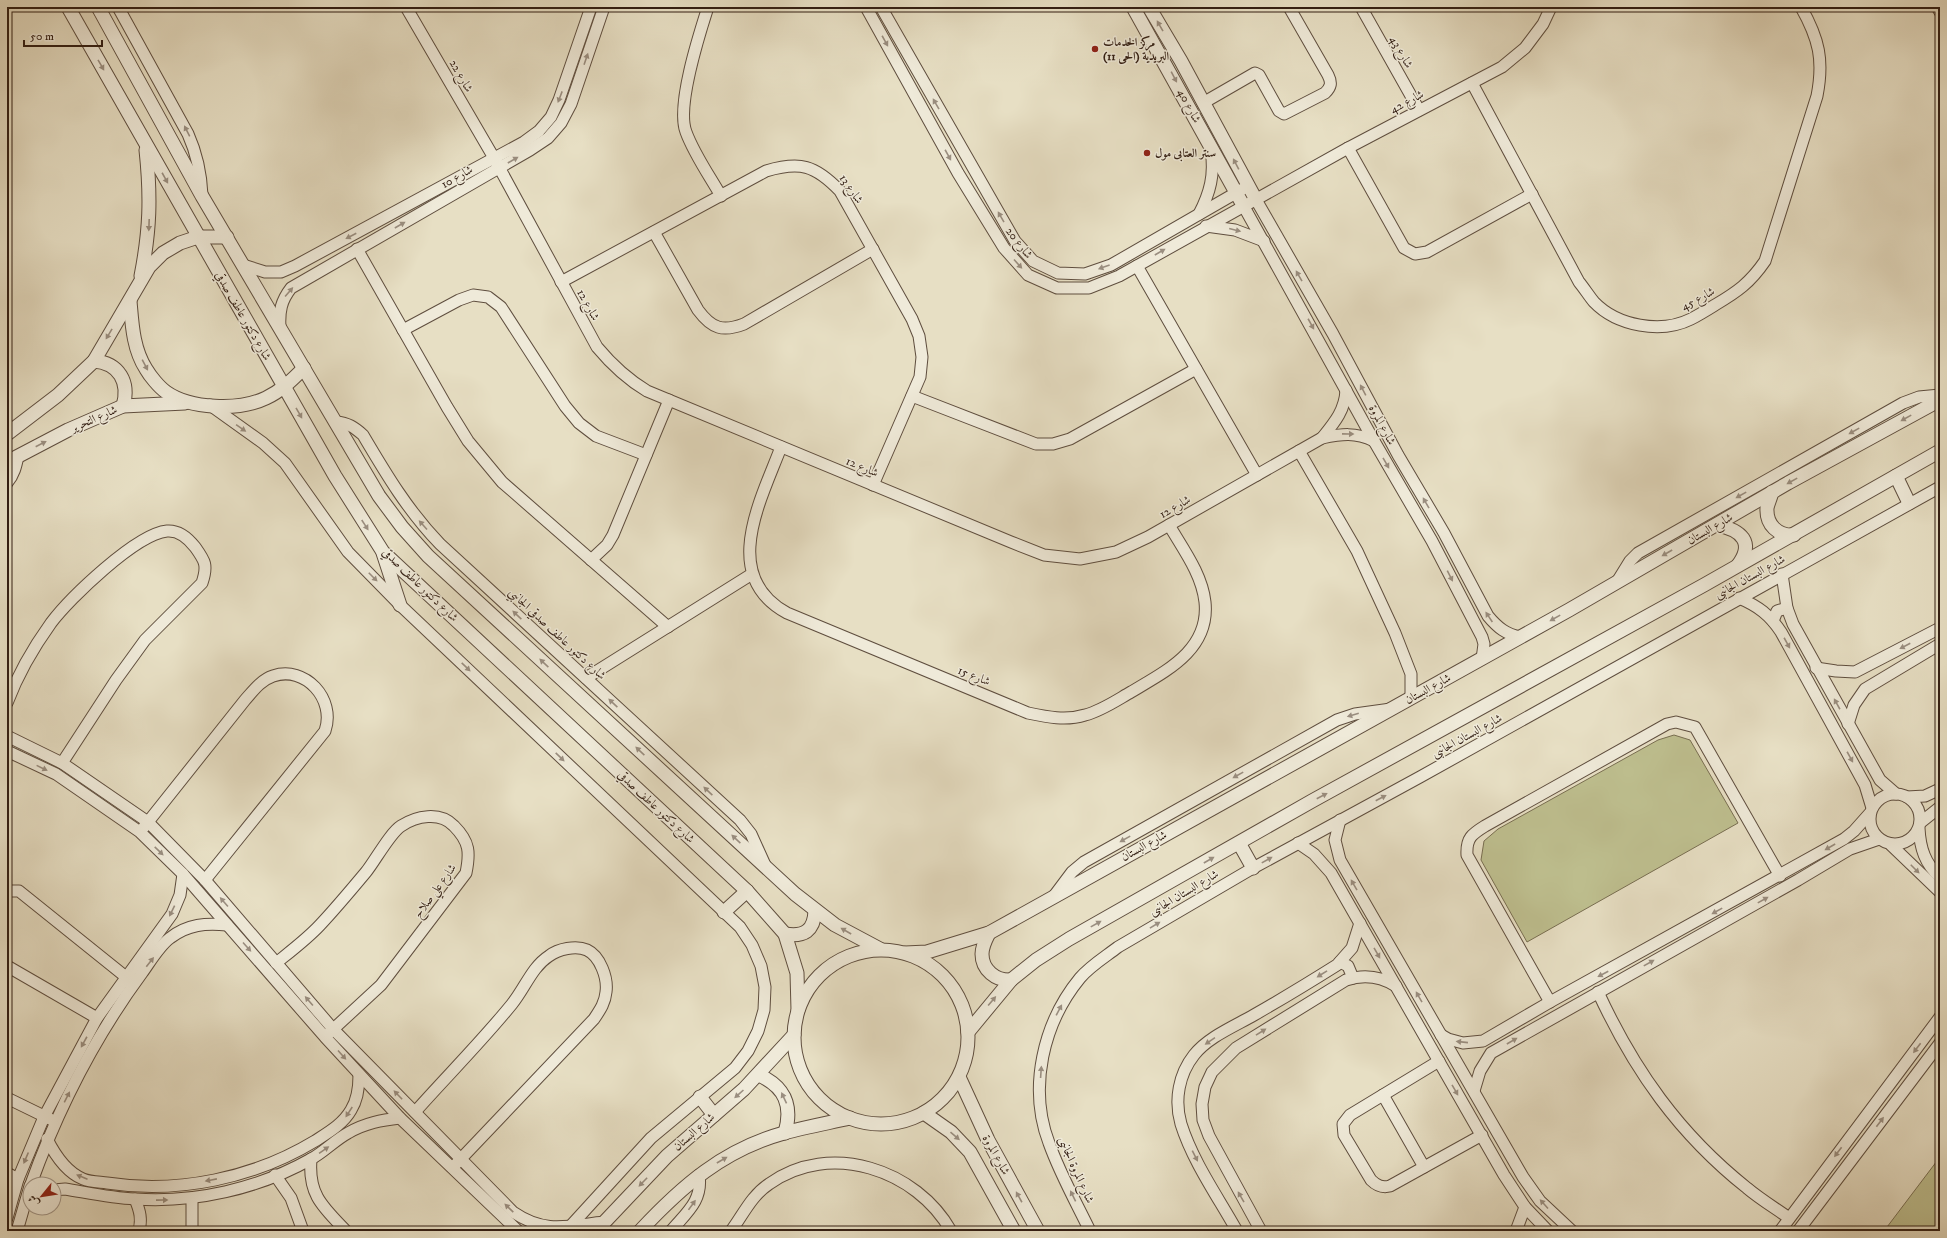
<svg xmlns="http://www.w3.org/2000/svg" width="1947" height="1238" font-family="'IM FELL DW Pica',Amiri,serif">
	<style>
		.green { fill: #bebf8f; stroke: #786e51 }
		.lines { fill: none; stroke-linecap: round; stroke-linejoin: round }
		.minor-casing { stroke: #5f4e3f; stroke-width: 13 }
		.tertiary-casing { stroke: #5f4e3f; stroke-width: 15 }
		.minor { stroke: #efead9; stroke-width: 11 }
		.tertiary { stroke: #efead9; stroke-width: 13 }
		.oneway { fill: #9a8e80 }
		.poi-dot { fill: #8f2418; stroke: #efead9; stroke-width: 1.5 }
		.labels { text-anchor: middle; dominant-baseline: central; stroke-width: 3; stroke-linejoin: round; paint-order: stroke }
		.poi-label { font-size: 12px; font-weight: bold; fill: #321e13; stroke: #efead9; text-anchor: start }
		.street-label { font-size: 12px; fill: #321e13; stroke: #efead9 }
	</style>
	<rect width="100%" height="100%" fill="#e7dfc4"/>
	<filter id="stains"><feTurbulence type="fractalNoise" baseFrequency=".005" numOctaves="4"/><feColorMatrix values="0 0 0 0 .2 0 0 0 0 .09 0 0 0 0 .02 0 0 0 .5 -.17"/></filter>
	<radialGradient id="worn" r=".72"><stop offset=".6" stop-color="#630" stop-opacity="0"/><stop offset="1" stop-color="#630" stop-opacity=".3"/></radialGradient>
	<g class="green">
		<path d="M1674,735L1690,740L1738,823L1527,942L1481,860L1484,841L1498,829L1658,740Z"/>
		<path d="M1940,1157V1231H1884Z"/>
	</g>
	<g class="lines">
		<defs>
			<g id="minor">
				<path d="M118,7L188,134C197,154 201,173 202,195"/>
				<path d="M406,7L494,158L597,347C612,365 627,379 647,391L1011,542L1044,555L1080,559L1116,552L1148,537L1322,438C1342,434 1355,432 1374,441"/>
				<path d="M708,7C699,35 676,106 686,132C694,154 709,175 721,196"/>
				<path d="M866,7L958,173L1004,248L1028,275L1057,288H1089L1119,276L1348,148L1502,67L1525,48L1543,24L1551,7"/>
				<path d="M881,7L1015,241L1033,261L1058,273L1085,274L1111,265L1248,186"/>
				<path d="M1361,7L1419,110"/>
				<path d="M1937,7L1940,12"/>
				<path d="M1472,83L1579,282C1584,288 1589,296 1594,302C1617,326 1661,334 1691,319C1699,315 1707,310 1715,305C1737,292 1750,283 1765,261L1817,96C1824,60 1819,39 1801,7"/>
				<path d="M1203,103L1255,73L1259,75L1279,111L1284,114L1325,93C1331,87 1332,83 1328,75L1289,7"/>
				<path d="M1348,148L1404,248L1415,254L1427,252L1532,194"/>
				<path d="M1255,198L1333,334L1398,455L1444,533L1488,616C1498,628 1506,634 1520,637"/>
				<path d="M1243,205L1374,441L1432,541L1482,637L1484,644L1482,659"/>
				<path d="M1199,214C1210,193 1215,174 1211,151"/>
				<path d="M1206,226L1235,230L1264,241"/>
				<path d="M654,232L698,310C712,329 723,332 744,324L873,249"/>
				<path d="M357,249L447,407L468,441L502,482L668,627"/>
				<path d="M243,265L265,272H281L295,266L524,142L539,131L551,117L559,100L591,7"/>
				<path d="M1137,266L1257,475"/>
				<path d="M561,282L766,171C800,161 815,165 840,191L912,319L919,336L922,357L920,377L873,485"/>
				<path d="M280,328C279,311 281,301 291,288L530,150L548,138L561,123L571,104L604,7"/>
				<path d="M403,330L459,300L473,295L488,297L501,307L565,406L579,423L596,436L646,455"/>
				<path d="M912,396L1036,444H1053L1070,439L1196,369"/>
				<path d="M210,405L263,443L285,463L348,552L400,605L740,927L752,945L761,966L765,987L764,1010L758,1031L748,1051L735,1068L651,1138L566,1231"/>
				<path d="M336,422C348,423 354,427 363,435C386,474 408,511 440,544L740,820L751,834L765,865"/>
				<path d="M1322,438C1335,422 1345,410 1346,390"/>
				<path d="M781,447C761,500 719,576 787,613L1028,713C1047,717 1066,721 1085,715C1101,711 1117,700 1131,692C1166,671 1210,650 1205,602C1202,574 1183,549 1169,525"/>
				<path d="M1299,451L1357,551L1395,633L1411,674V698"/>
				<path d="M7,483C14,475 16,466 18,456"/>
				<path d="M591,560L607,545L613,535L669,400"/>
				<path d="M1782,574L1787,608L1793,624L1880,780L1896,794"/>
				<path d="M1617,582L1630,561L1638,553L1903,403L1919,397L1940,395"/>
				<path d="M1739,598C1758,606 1770,615 1781,632L1865,785L1872,808"/>
				<path d="M1773,621L1777,611L1787,608"/>
				<path d="M1816,668L1836,671L1855,672L1940,628"/>
				<path d="M586,678L752,574"/>
				<path d="M7,703C18,674 33,648 51,623C70,598 136,534 167,531C179,530 188,538 195,547C205,561 208,565 202,583L145,640L116,680L62,763"/>
				<path d="M1848,724L1854,705L1865,689L1940,644"/>
				<path d="M7,736L62,763L148,822L205,880L333,1029L513,1212C545,1234 567,1226 604,1222"/>
				<path d="M7,751L56,774L140,832L183,874L325,1037L400,1118L518,1231"/>
				<circle cx="1895" cy="819" r="25"/>
				<path d="M1907,797L1925,796L1940,789"/>
				<path d="M1340,820L1335,840L1340,860L1523,1177L1540,1201L1572,1231"/>
				<path d="M1920,823L1940,807"/>
				<path d="M144,827L245,700C253,691 261,680 273,676C305,665 336,699 325,731L205,880"/>
				<path d="M1919,828C1920,848 1925,864 1940,877"/>
				<path d="M1298,843L1314,854L1331,873L1504,1175L1525,1207L1548,1231"/>
				<path d="M1891,845L1940,892"/>
				<path d="M7,891H19L131,981"/>
				<path d="M1054,896L1072,872L1084,862L1337,720L1355,714L1391,709"/>
				<path d="M1340,962L1348,966L1353,978"/>
				<path d="M276,963C291,951 307,939 320,925C336,908 351,890 366,872C375,861 390,833 401,826C416,816 440,811 454,826C470,842 470,853 466,873L381,985L328,1034"/>
				<path d="M7,966L97,1018"/>
				<path d="M1598,992C1634,1070 1679,1134 1747,1188C1760,1199 1775,1208 1789,1218"/>
				<path d="M1550,1002L1467,855C1466,838 1472,834 1485,826L1667,724L1676,722L1695,727L1780,876"/>
				<path d="M1441,1035L1448,1039L1463,1043L1483,1041L1550,1002L1844,839L1854,831L1870,813"/>
				<path d="M1439,1061L1350,1115L1343,1124L1344,1135L1371,1180C1377,1186 1382,1188 1390,1186L1482,1135"/>
				<path d="M1474,1091L1480,1071L1491,1053L1798,880L1850,849L1879,839"/>
				<path d="M1383,1095L1424,1167"/>
				<path d="M7,1098L50,1119"/>
				<path d="M415,1112C447,1076 482,1041 512,1004C525,988 532,967 549,956C558,949 576,945 587,950C600,956 608,978 606,992C605,1003 600,1010 594,1019L456,1164"/>
				<path d="M47,1139C55,1155 66,1172 83,1179C90,1182 100,1182 107,1183C178,1194 254,1178 315,1141C329,1132 343,1124 351,1110C358,1099 359,1087 359,1075"/>
				<path d="M311,1159C308,1195 323,1207 346,1231"/>
				<path d="M7,1173L18,1179"/>
				<path d="M275,1175L291,1198L303,1231"/>
				<path d="M31,1184C58,1109 94,1038 142,973C150,962 159,946 170,938C188,924 206,923 227,925"/>
				<path d="M54,1190L65,1189C89,1193 111,1198 135,1199C195,1203 258,1189 311,1159C324,1152 335,1140 348,1133C365,1123 382,1120 400,1118"/>
				<path d="M192,1198V1231"/>
				<path d="M135,1199C140,1211 142,1219 139,1231"/>
				<path d="M7,1218L18,1179L44,1117L97,1018L172,914L180,895L183,874"/>
				<path d="M17,1231L30,1186"/>
				<path d="M671,1231C686,1213 703,1201 699,1175"/>
				<path d="M731,1231C743,1215 751,1196 769,1184C830,1140 917,1170 951,1231"/>
				<path d="M1090,1231C1076,1202 1060,1174 1049,1143C1028,1088 1043,1023 1080,978C1090,966 1105,957 1118,947L1253,868L1420,777L1940,487"/>
				<path d="M1237,1231C1218,1197 1193,1162 1181,1124C1174,1100 1179,1074 1194,1055C1208,1037 1235,1026 1254,1015C1282,999 1310,982 1337,965L1352,948L1360,923"/>
				<path d="M1261,1231L1209,1136L1203,1120L1202,1104L1205,1087L1212,1072L1236,1048L1346,980C1364,974 1380,976 1396,986"/>
				<path d="M1516,1231L1525,1207"/>
				<path d="M1780,1231L1940,1017"/>
				<path d="M1798,1231L1940,1043"/>
			</g>
			<g id="tertiary">
				<path d="M68,7L335,476L383,552L747,891L785,934L797,973L798,1010"/>
				<path d="M98,7L202,196L379,496L402,527L428,556L795,894L835,925L880,949"/>
				<path d="M1133,7L1243,205"/>
				<path d="M1149,7L1181,61L1255,198"/>
				<path d="M141,276C150,230 151,197 146,150"/>
				<path d="M130,301C132,324 133,349 146,369C150,376 159,387 166,392C190,409 239,411 266,398C281,391 292,380 304,368"/>
				<path d="M94,361C119,363 130,382 123,406"/>
				<path d="M7,434L58,395L94,361L149,267L163,253L180,243L198,237H227"/>
				<path d="M7,462L68,430L123,406L185,403"/>
				<path d="M1896,476L1909,503"/>
				<path d="M1772,492C1771,497 1768,503 1767,508C1766,525 1778,536 1794,535"/>
				<path d="M1717,525C1741,530 1755,542 1738,565"/>
				<path d="M383,553L400,605"/>
				<path d="M1239,843L1253,868"/>
				<path d="M724,912L747,891"/>
				<path d="M989,933C986,939 982,946 982,954C982,970 996,981 1011,980"/>
				<path d="M785,934C804,937 814,931 815,911"/>
				<circle cx="881" cy="1037" r="87"/>
				<path d="M905,953L927,952L989,933L1569,610L1788,483L1940,400"/>
				<path d="M968,1032L1011,980L1036,960L1069,939L1312,801L1704,585L1940,451"/>
				<path d="M759,1075C785,1087 793,1105 785,1133"/>
				<path d="M959,1077L988,1140L1038,1231"/>
				<path d="M700,1097L714,1115"/>
				<path d="M924,1113L951,1132L970,1152L1014,1231"/>
				<path d="M596,1231L667,1156L744,1089L794,1035"/>
				<path d="M640,1231C682,1186 723,1150 784,1133C806,1127 828,1123 850,1118"/>
			</g>
		</defs>
		<use href="#minor" class="minor-casing"/>
		<use href="#tertiary" class="tertiary-casing"/>
		<use href="#minor" class="minor"/>
		<use href="#tertiary" class="tertiary"/>
	</g>
	<defs><path id="oneway-solid" d="M-6-.8H1V-3.2L6.5 0L1 3.2V.8H-6Z"/></defs>
	<g class="oneway">
		<use href="#oneway-solid" transform="translate(1160 26) rotate(-120)"/>
		<use href="#oneway-solid" transform="translate(885 41) rotate(61)"/>
		<use href="#oneway-solid" transform="translate(586 59) rotate(-71)"/>
		<use href="#oneway-solid" transform="translate(101 65) rotate(60)"/>
		<use href="#oneway-solid" transform="translate(1174 77) rotate(62)"/>
		<use href="#oneway-solid" transform="translate(560 97) rotate(111)"/>
		<use href="#oneway-solid" transform="translate(936 104) rotate(-120)"/>
		<use href="#oneway-solid" transform="translate(187 131) rotate(-117)"/>
		<use href="#oneway-solid" transform="translate(948 155) rotate(61)"/>
		<use href="#oneway-solid" transform="translate(513 160) rotate(-30)"/>
		<use href="#oneway-solid" transform="translate(1236 164) rotate(-118)"/>
		<use href="#oneway-solid" transform="translate(165 178) rotate(61)"/>
		<use href="#oneway-solid" transform="translate(1001 217) rotate(-120)"/>
		<use href="#oneway-solid" transform="translate(149 225) rotate(92)"/>
		<use href="#oneway-solid" transform="translate(400 225) rotate(-30)"/>
		<use href="#oneway-solid" transform="translate(1235 230) rotate(14)"/>
		<use href="#oneway-solid" transform="translate(351 236) rotate(152)"/>
		<use href="#oneway-solid" transform="translate(1160 252) rotate(-30)"/>
		<use href="#oneway-solid" transform="translate(1018 264) rotate(48)"/>
		<use href="#oneway-solid" transform="translate(1104 267) rotate(160)"/>
		<use href="#oneway-solid" transform="translate(1299 276) rotate(-120)"/>
		<use href="#oneway-solid" transform="translate(289 292) rotate(-49)"/>
		<use href="#oneway-solid" transform="translate(1311 324) rotate(61)"/>
		<use href="#oneway-solid" transform="translate(109 334) rotate(121)"/>
		<use href="#oneway-solid" transform="translate(145 365) rotate(62)"/>
		<use href="#oneway-solid" transform="translate(1363 390) rotate(-118)"/>
		<use href="#oneway-solid" transform="translate(299 413) rotate(60)"/>
		<use href="#oneway-solid" transform="translate(1906 418) rotate(151)"/>
		<use href="#oneway-solid" transform="translate(241 428) rotate(35)"/>
		<use href="#oneway-solid" transform="translate(1854 431) rotate(151)"/>
		<use href="#oneway-solid" transform="translate(1348 434) rotate(1)"/>
		<use href="#oneway-solid" transform="translate(41 444) rotate(-27)"/>
		<use href="#oneway-solid" transform="translate(1386 463) rotate(60)"/>
		<use href="#oneway-solid" transform="translate(1792 481) rotate(151)"/>
		<use href="#oneway-solid" transform="translate(1741 495) rotate(151)"/>
		<use href="#oneway-solid" transform="translate(1426 503) rotate(-120)"/>
		<use href="#oneway-solid" transform="translate(365 525) rotate(57)"/>
		<use href="#oneway-solid" transform="translate(423 525) rotate(-132)"/>
		<use href="#oneway-solid" transform="translate(1667 553) rotate(150)"/>
		<use href="#oneway-solid" transform="translate(1450 576) rotate(63)"/>
		<use href="#oneway-solid" transform="translate(373 577) rotate(45)"/>
		<use href="#oneway-solid" transform="translate(517 615) rotate(-137)"/>
		<use href="#oneway-solid" transform="translate(1489 617) rotate(-124)"/>
		<use href="#oneway-solid" transform="translate(1555 618) rotate(151)"/>
		<use href="#oneway-solid" transform="translate(1787 643) rotate(61)"/>
		<use href="#oneway-solid" transform="translate(1905 646) rotate(152)"/>
		<use href="#oneway-solid" transform="translate(544 663) rotate(-137)"/>
		<use href="#oneway-solid" transform="translate(466 667) rotate(44)"/>
		<use href="#oneway-solid" transform="translate(613 703) rotate(-137)"/>
		<use href="#oneway-solid" transform="translate(1837 704) rotate(-119)"/>
		<use href="#oneway-solid" transform="translate(1353 715) rotate(164)"/>
		<use href="#oneway-solid" transform="translate(640 751) rotate(-137)"/>
		<use href="#oneway-solid" transform="translate(560 757) rotate(44)"/>
		<use href="#oneway-solid" transform="translate(1850 757) rotate(61)"/>
		<use href="#oneway-solid" transform="translate(42 768) rotate(26)"/>
		<use href="#oneway-solid" transform="translate(1238 775) rotate(151)"/>
		<use href="#oneway-solid" transform="translate(708 791) rotate(-137)"/>
		<use href="#oneway-solid" transform="translate(1322 796) rotate(-28)"/>
		<use href="#oneway-solid" transform="translate(1381 798) rotate(-28)"/>
		<use href="#oneway-solid" transform="translate(736 839) rotate(-137)"/>
		<use href="#oneway-solid" transform="translate(1125 839) rotate(151)"/>
		<use href="#oneway-solid" transform="translate(1830 847) rotate(150)"/>
		<use href="#oneway-solid" transform="translate(159 851) rotate(44)"/>
		<use href="#oneway-solid" transform="translate(1209 860) rotate(-30)"/>
		<use href="#oneway-solid" transform="translate(1267 860) rotate(-29)"/>
		<use href="#oneway-solid" transform="translate(1915 869) rotate(45)"/>
		<use href="#oneway-solid" transform="translate(1354 885) rotate(-120)"/>
		<use href="#oneway-solid" transform="translate(1763 900) rotate(-29)"/>
		<use href="#oneway-solid" transform="translate(224 902) rotate(-131)"/>
		<use href="#oneway-solid" transform="translate(172 911) rotate(116)"/>
		<use href="#oneway-solid" transform="translate(1717 911) rotate(151)"/>
		<use href="#oneway-solid" transform="translate(1096 924) rotate(-29)"/>
		<use href="#oneway-solid" transform="translate(1155 925) rotate(-31)"/>
		<use href="#oneway-solid" transform="translate(846 931) rotate(-150)"/>
		<use href="#oneway-solid" transform="translate(247 947) rotate(48)"/>
		<use href="#oneway-solid" transform="translate(1377 953) rotate(60)"/>
		<use href="#oneway-solid" transform="translate(150 962) rotate(-52)"/>
		<use href="#oneway-solid" transform="translate(1649 963) rotate(-29)"/>
		<use href="#oneway-solid" transform="translate(1322 974) rotate(148)"/>
		<use href="#oneway-solid" transform="translate(1603 974) rotate(152)"/>
		<use href="#oneway-solid" transform="translate(1419 997) rotate(-120)"/>
		<use href="#oneway-solid" transform="translate(309 1001) rotate(-131)"/>
		<use href="#oneway-solid" transform="translate(992 1001) rotate(-50)"/>
		<use href="#oneway-solid" transform="translate(1059 1010) rotate(-62)"/>
		<use href="#oneway-solid" transform="translate(1261 1032) rotate(-32)"/>
		<use href="#oneway-solid" transform="translate(1210 1041) rotate(146)"/>
		<use href="#oneway-solid" transform="translate(1512 1041) rotate(-30)"/>
		<use href="#oneway-solid" transform="translate(84 1042) rotate(119)"/>
		<use href="#oneway-solid" transform="translate(1462 1042) rotate(-174)"/>
		<use href="#oneway-solid" transform="translate(1917 1048) rotate(127)"/>
		<use href="#oneway-solid" transform="translate(342 1055) rotate(48)"/>
		<use href="#oneway-solid" transform="translate(1041 1072) rotate(-86)"/>
		<use href="#oneway-solid" transform="translate(1455 1090) rotate(60)"/>
		<use href="#oneway-solid" transform="translate(739 1094) rotate(138)"/>
		<use href="#oneway-solid" transform="translate(398 1095) rotate(-134)"/>
		<use href="#oneway-solid" transform="translate(67 1097) rotate(-63)"/>
		<use href="#oneway-solid" transform="translate(784 1098) rotate(-115)"/>
		<use href="#oneway-solid" transform="translate(349 1112) rotate(123)"/>
		<use href="#oneway-solid" transform="translate(1880 1122) rotate(-53)"/>
		<use href="#oneway-solid" transform="translate(955 1136) rotate(41)"/>
		<use href="#oneway-solid" transform="translate(324 1150) rotate(-35)"/>
		<use href="#oneway-solid" transform="translate(1838 1152) rotate(127)"/>
		<use href="#oneway-solid" transform="translate(1195 1156) rotate(63)"/>
		<use href="#oneway-solid" transform="translate(26 1158) rotate(113)"/>
		<use href="#oneway-solid" transform="translate(722 1160) rotate(-30)"/>
		<use href="#oneway-solid" transform="translate(82 1177) rotate(-157)"/>
		<use href="#oneway-solid" transform="translate(211 1180) rotate(169)"/>
		<use href="#oneway-solid" transform="translate(643 1182) rotate(134)"/>
		<use href="#oneway-solid" transform="translate(1073 1196) rotate(-116)"/>
		<use href="#oneway-solid" transform="translate(1019 1197) rotate(-119)"/>
		<use href="#oneway-solid" transform="translate(1241 1197) rotate(-120)"/>
		<use href="#oneway-solid" transform="translate(162 1200) rotate(-1)"/>
		<use href="#oneway-solid" transform="translate(1544 1204) rotate(-132)"/>
		<use href="#oneway-solid" transform="translate(692 1205) rotate(-54)"/>
		<use href="#oneway-solid" transform="translate(509 1208) rotate(-136)"/>
	</g>
	<g class="poi-dot">
		<circle cx="1095" cy="49" r="4"/>
		<circle cx="1147" cy="153" r="4"/>
	</g>
	<g class="labels">
		<g class="poi-label">
			<text x="1103" y="42">مركز الخدمات<tspan x="1103" dy="14">البريدية (الحى 11)</tspan></text>
			<text x="1155" y="153">سنتر العتابى مول</text>
		</g>
		<g class="street-label">
			<text transform="translate(1401 52) rotate(60)">شارع 43</text>
			<text transform="translate(461 76) rotate(60)">شارع 22</text>
			<text transform="translate(1407 102) rotate(-28)">شارع 42</text>
			<text transform="translate(1189 106) rotate(62)">شارع 40</text>
			<text transform="translate(457 177) rotate(-30)">شارع 10</text>
			<text transform="translate(851 189) rotate(55)">شارع 13</text>
			<text transform="translate(1019 243) rotate(52)">شارع 20</text>
			<text transform="translate(1698 299) rotate(-28)">شارع 45</text>
			<text transform="translate(588 305) rotate(61)">شارع 12</text>
			<text transform="translate(243 316) rotate(60)">شارع دكتور عاطف صدقي</text>
			<text transform="translate(94 419) rotate(-24)">شارع التحرير</text>
			<text transform="translate(1382 425) rotate(62)">شارع المروة</text>
			<text transform="translate(862 467) rotate(23)">شارع 12</text>
			<text transform="translate(1175 507) rotate(-30)">شارع 12</text>
			<text transform="translate(1710 529) rotate(-30)">شارع البستان</text>
			<text transform="translate(1750 577) rotate(-29)">شارع البستان الجانبى</text>
			<text transform="translate(420 585) rotate(44)">شارع دكتور عاطف صدقي</text>
			<text transform="translate(557 634) rotate(43)">شارع دكتور عاطف صدقي الجانبي</text>
			<text transform="translate(974 676) rotate(22)">شارع 15</text>
			<text transform="translate(1428 689) rotate(-29)">شارع البستان</text>
			<text transform="translate(1467 736) rotate(-29)">شارع البستان الجانبى</text>
			<text transform="translate(656 807) rotate(43)">شارع دكتور عاطف صدقي</text>
			<text transform="translate(1144 846) rotate(-29)">شارع البستان</text>
			<text transform="translate(435 891) rotate(-54)">شارع علي صلاح</text>
			<text transform="translate(1184 893) rotate(-31)">شارع البستان الجانبى</text>
			<text transform="translate(694 1132) rotate(-41)">شارع البستان</text>
			<text transform="translate(996 1155) rotate(61)">شارع المروة</text>
			<text transform="translate(1076 1170) rotate(66)">شارع المروة الجانبى</text>
		</g>
	</g>
	<rect width="1947" height="1238" fill="none" stroke="#e7dfc4" stroke-width="24"/>
	<rect x="8" y="8" width="1931" height="1222" fill="none" stroke="#321e13" stroke-width="2"/>
	<rect x="12" y="12" width="1923" height="1214" fill="none" stroke="#321e13"/>
	<g transform="translate(42 1196) rotate(240)"><circle r="19" fill="#efead9" stroke="#a3988a"/>
	<path d="M0-3L7 15L0 10L-7 15Z" fill="#8f2418"/>
	<text y="-6" font-size="11" font-weight="bold" text-anchor="middle" fill="#321e13">ش</text>
	</g>
	<path d="M24 40v6h78v-6" fill="none" stroke="#321e13" stroke-width="2"/>
	<text x="30" y="40" font-size="12" fill="#321e13" stroke="#efead9" stroke-width="3" paint-order="stroke">50 m</text>
	<rect width="100%" height="100%" filter="url(#stains)"/>
	<rect width="100%" height="100%" fill="url(#worn)"/>
</svg>
